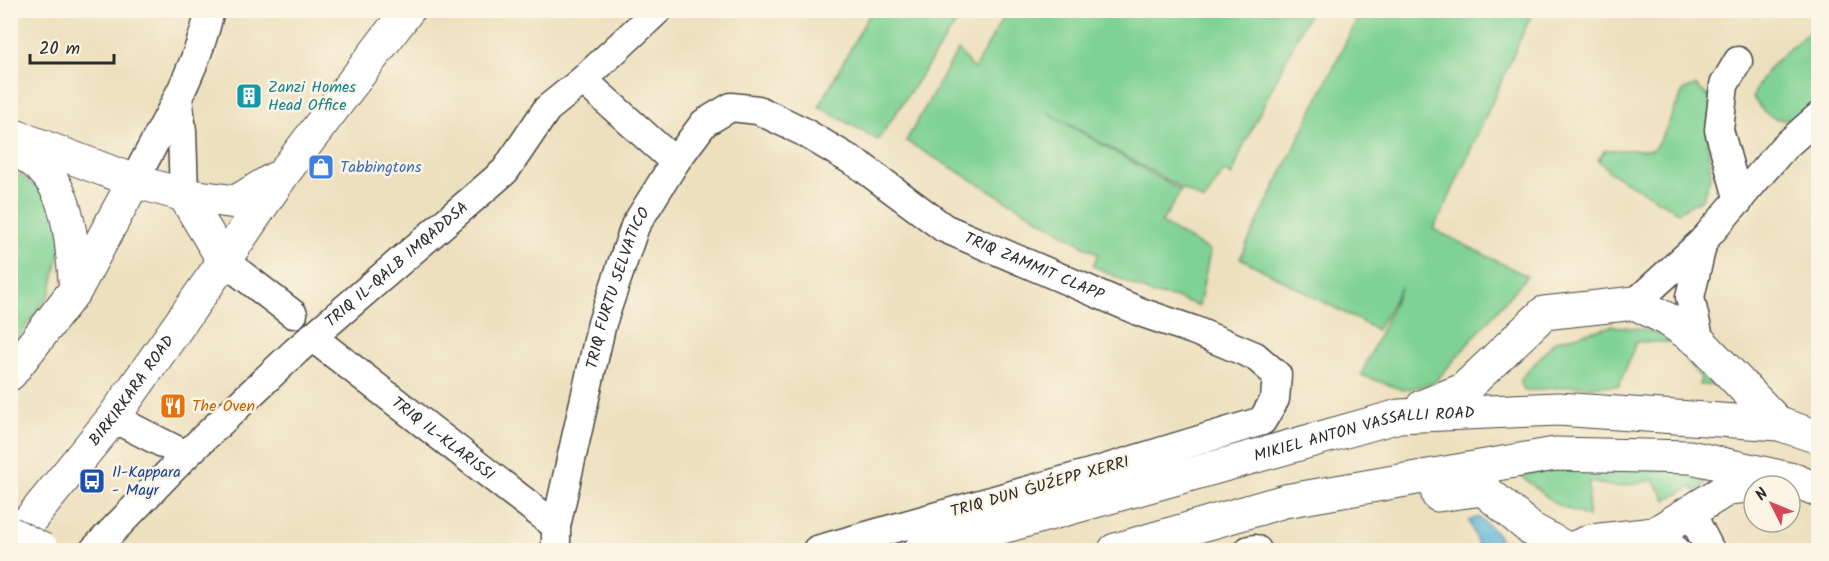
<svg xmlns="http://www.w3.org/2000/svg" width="1829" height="561" font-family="Kalam,sans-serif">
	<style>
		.green { fill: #7fd294; stroke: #557e60; stroke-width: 1.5 }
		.water { fill: #56b2d4; stroke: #406e80; stroke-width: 1.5 }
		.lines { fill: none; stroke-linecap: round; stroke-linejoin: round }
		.minor-casing { stroke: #484641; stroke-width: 31 }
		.major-casing { stroke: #484641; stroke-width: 35 }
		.highway-casing { stroke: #484641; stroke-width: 35 }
		.minor { stroke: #fff; stroke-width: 28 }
		.major { stroke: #fff; stroke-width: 33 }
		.highway { stroke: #fff; stroke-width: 33 }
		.highway-bridge-casing { stroke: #484641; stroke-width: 35; stroke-linecap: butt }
		.highway-bridge { stroke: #fff; stroke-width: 33 }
		.labels { text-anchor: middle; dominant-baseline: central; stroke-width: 5; stroke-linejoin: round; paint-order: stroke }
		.culture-label { font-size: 16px; fill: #0d838f; stroke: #fcf5e5; text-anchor: start }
		.shop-label { font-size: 16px; fill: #366cbe; stroke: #fcf5e5; text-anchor: start }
		.street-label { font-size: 16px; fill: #2b2b2b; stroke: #fcf5e5 }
		.food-label { font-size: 16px; fill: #c56008; stroke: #fcf5e5; text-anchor: start }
		.transit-label { font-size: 16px; fill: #164399; stroke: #fcf5e5; text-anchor: start }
	</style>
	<rect width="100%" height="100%" fill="#fcf5e5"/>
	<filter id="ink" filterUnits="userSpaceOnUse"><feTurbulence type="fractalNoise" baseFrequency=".0167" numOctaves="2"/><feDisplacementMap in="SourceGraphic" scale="12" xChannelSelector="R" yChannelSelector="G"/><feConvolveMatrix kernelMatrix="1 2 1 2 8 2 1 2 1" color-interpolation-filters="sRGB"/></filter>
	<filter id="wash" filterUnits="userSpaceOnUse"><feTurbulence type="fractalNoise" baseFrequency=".008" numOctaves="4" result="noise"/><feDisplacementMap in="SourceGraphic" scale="24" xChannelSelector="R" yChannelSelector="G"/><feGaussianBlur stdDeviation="1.35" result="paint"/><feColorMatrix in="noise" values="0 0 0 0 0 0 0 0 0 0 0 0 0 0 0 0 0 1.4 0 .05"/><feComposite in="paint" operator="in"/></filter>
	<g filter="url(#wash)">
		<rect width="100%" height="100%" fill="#ede0be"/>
		<g class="green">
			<path d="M873,11H928L936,19L942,11H964L878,140L819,107L866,20Z"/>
			<path d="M1007,11H1310L1242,149L1232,176L1224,171L1204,201L1047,112L1181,191L1161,223L1210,251L1199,306L1174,297L1152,294L1093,266L1098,254L906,141L958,50L974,69Z"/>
			<path d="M1361,11H1533L1443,211L1433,229L1527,276L1434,383L1403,390L1361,375L1401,287L1377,330L1240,258Z"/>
			<path d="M1818,25V101L1795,121C1773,120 1764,116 1753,97C1763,65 1794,46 1818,25Z"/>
			<path d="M1696,86L1712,99L1708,145L1711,176L1702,199L1678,212L1611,173L1598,160L1605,150H1653L1664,133L1684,89Z"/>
			<path d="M10,169L24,177L53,202L62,241L50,294L11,347Z"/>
			<path d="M1613,326L1643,329L1690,344L1723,386L1699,385L1701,378L1672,342H1636L1619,386H1574L1524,391L1520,380L1555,341Z"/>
			<path d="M1592,467L1700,469L1708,480L1697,493L1692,487L1666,500L1654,480L1616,487L1589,482L1588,517L1556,504L1519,474Z"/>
		</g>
		<path class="water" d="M1478,517L1495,531L1501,540L1499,547L1494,550H1480L1479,548L1469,521Z"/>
	</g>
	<g filter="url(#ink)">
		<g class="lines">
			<defs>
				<g id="minor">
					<path d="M1738,61L1724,85L1719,130L1739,201"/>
					<path d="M583,80L675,162"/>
					<path d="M178,97L182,131L184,195"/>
					<path d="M134,181C162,127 197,71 210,10"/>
					<path d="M224,261L293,314"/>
					<path d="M1635,303L1703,241L1783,148L1818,117"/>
					<path id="s1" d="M312,337L556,526"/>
					<path d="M1700,342L1690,297L1703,241"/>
					<path id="s2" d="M113,418L186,455L296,351L505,171L547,109L583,80L658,10"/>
					<path d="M1690,511L1710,550"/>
					<path d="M1654,534L1676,550"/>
					<path d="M94,550L186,455"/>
					<path id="s3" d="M556,550V526L602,323L635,226L675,162L704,123L731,107L758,110L802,131L861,166L944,228L1143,313L1193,330L1255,356L1277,375L1275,399L1262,421L1101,470L817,550"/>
					<path d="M1249,550L1255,549L1257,550"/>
				</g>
				<g id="major">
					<path d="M184,195L224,261"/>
					<path d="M10,374L76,289L134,181L184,195L236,202L274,179"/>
					<path id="s4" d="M10,544L113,418L224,261L283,174L408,10"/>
				</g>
				<g id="highway">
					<path d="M15,136L134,181"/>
					<path d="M10,148C72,171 70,235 76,289"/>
					<path d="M1423,406L1463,390L1544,313L1635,303L1667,319L1700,342L1779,424"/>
					<path d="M1438,495L1483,489L1531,529L1569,550L1591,541L1654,534L1729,488L1771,483"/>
					<path id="s5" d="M920,550L1399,416L1558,409L1779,424L1818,437"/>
					<path d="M1115,550L1285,501L1555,454L1690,457L1794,480L1818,490"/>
				</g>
			</defs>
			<use href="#minor" class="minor-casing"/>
			<use href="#major" class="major-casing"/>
			<use href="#highway" class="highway-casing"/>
			<use href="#minor" class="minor"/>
			<use href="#major" class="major"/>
			<use href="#highway" class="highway"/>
			<defs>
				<path id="highway-bridge" d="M10,533L43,550"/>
			</defs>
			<use href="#highway-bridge" class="highway-bridge-casing"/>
			<use href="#highway-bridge" class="highway-bridge"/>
		</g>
	</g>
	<defs>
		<symbol id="building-square" viewBox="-11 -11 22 22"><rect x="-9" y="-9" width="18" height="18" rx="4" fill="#0f9aa8" stroke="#fcf5e5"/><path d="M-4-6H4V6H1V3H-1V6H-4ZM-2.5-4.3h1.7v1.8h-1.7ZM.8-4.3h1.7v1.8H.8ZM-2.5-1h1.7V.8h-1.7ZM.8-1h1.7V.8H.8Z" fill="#fff"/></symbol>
		<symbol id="shop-square" viewBox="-11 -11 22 22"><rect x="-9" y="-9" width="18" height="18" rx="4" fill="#3f7fe0" stroke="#fcf5e5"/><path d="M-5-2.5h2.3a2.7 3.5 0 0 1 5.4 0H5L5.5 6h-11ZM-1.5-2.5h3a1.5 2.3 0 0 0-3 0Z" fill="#fff"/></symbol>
		<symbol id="restaurant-square" viewBox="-11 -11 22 22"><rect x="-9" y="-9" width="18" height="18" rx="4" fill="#e8710a" stroke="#fcf5e5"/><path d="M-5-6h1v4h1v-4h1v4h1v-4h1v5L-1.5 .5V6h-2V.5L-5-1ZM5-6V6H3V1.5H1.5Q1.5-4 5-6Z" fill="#fff"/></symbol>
		<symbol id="bus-square" viewBox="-11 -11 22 22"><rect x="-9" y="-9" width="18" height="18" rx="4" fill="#1a4fb4" stroke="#fcf5e5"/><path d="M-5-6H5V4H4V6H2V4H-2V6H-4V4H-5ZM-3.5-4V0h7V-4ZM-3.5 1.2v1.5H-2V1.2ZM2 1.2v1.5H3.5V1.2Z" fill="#fff"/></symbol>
	</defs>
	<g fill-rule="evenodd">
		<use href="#building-square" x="234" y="81" width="30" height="30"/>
		<use href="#shop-square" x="306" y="152" width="30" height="30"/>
		<use href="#restaurant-square" x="158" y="391" width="30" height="30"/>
		<use href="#bus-square" x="77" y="466" width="30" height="30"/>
	</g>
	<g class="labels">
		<g class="culture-label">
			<text x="268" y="87">Zanzi Homes<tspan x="268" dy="18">Head Office</tspan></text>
		</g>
		<g class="shop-label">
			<text x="340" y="167">Tabbingtons</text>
		</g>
		<g class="street-label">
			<text stroke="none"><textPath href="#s2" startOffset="366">TRIQ IL-QALB IMQADDSA</textPath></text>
			<text stroke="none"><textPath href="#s3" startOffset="836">TRIQ ZAMMIT CLAPP</textPath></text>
			<text stroke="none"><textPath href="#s3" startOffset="270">TRIQ FURTU SELVATICO</textPath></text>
			<text stroke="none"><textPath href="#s4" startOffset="196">BIRKIRKARA ROAD</textPath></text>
			<text stroke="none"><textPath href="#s5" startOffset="460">MIKIEL ANTON VASSALLI ROAD</textPath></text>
			<text stroke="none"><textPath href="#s1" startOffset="166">TRIQ IL-KLARISSI</textPath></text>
			<text transform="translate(1040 487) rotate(-16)">TRIQ DUN ǴUŹEPP XERRI</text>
		</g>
		<g class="food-label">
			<text x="192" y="406">The Oven</text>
		</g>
		<g class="transit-label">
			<text x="112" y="472">Il-Kappara<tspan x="112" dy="18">- Mayr</tspan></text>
		</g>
	</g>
	<rect width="1829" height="561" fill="none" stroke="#fcf5e5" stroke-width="36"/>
	<g transform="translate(1772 504) rotate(313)"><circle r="28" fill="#fcf5e5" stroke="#a8a49b" stroke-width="1.5"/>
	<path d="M0-4.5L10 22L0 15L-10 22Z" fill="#d1495b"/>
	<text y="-9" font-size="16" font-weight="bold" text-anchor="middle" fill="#2b2b2b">N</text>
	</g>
	<path d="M30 54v9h84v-9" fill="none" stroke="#2b2b2b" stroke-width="3"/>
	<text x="39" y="54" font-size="18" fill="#2b2b2b" stroke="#fcf5e5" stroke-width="4.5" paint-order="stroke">20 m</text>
</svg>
